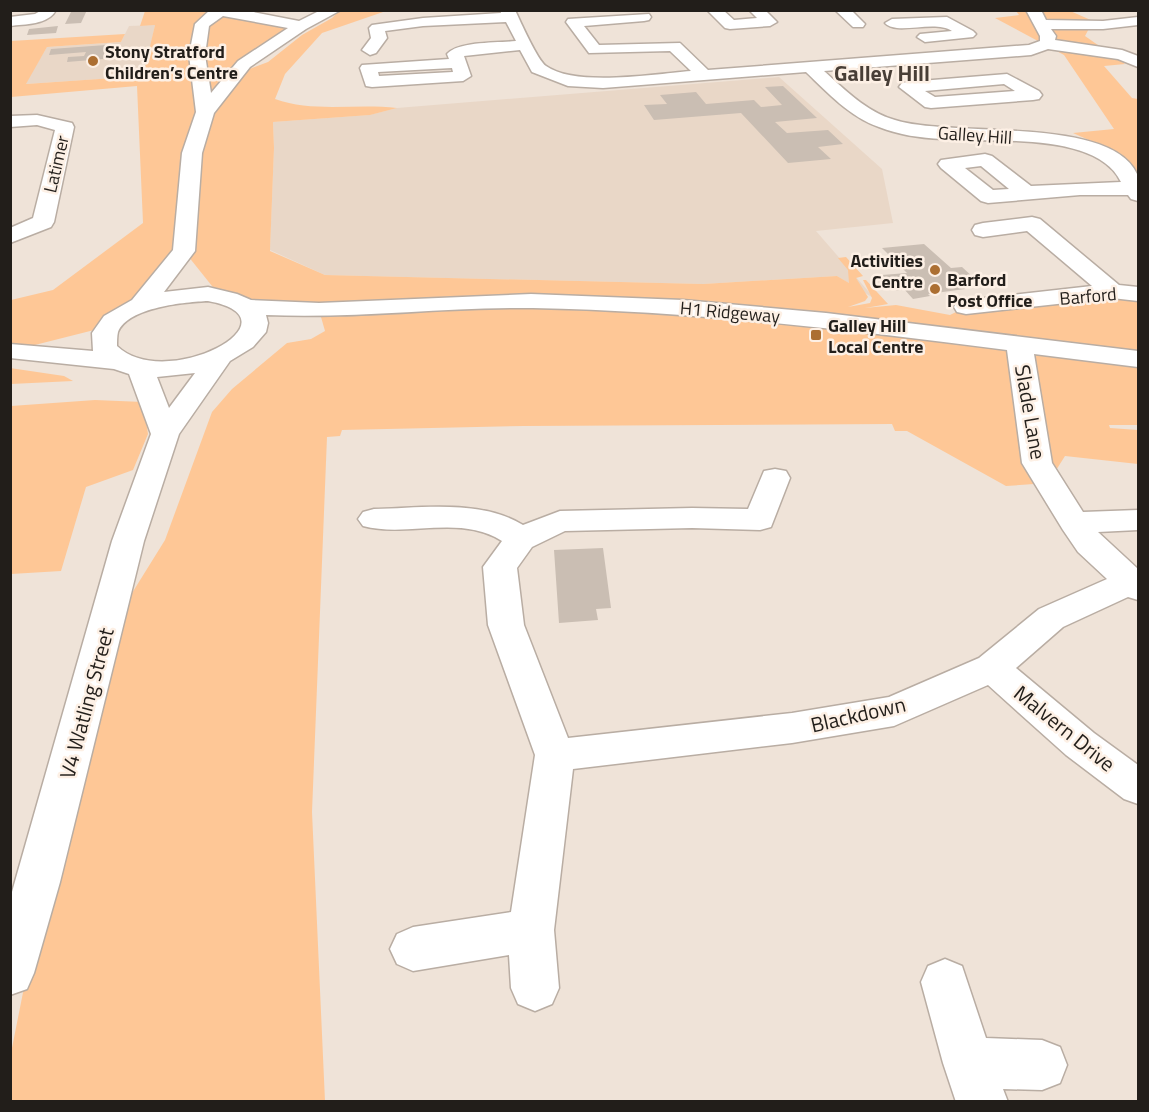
<svg xmlns="http://www.w3.org/2000/svg" width="1149" height="1112" font-family="'Titillium Web',sans-serif">
	<style>
		.built { fill: #e9d7c7 }
		.green { fill: #fec796 }
		.building { fill: #cabeb3 }
		.lines { fill: none; stroke-linecap: round; stroke-linejoin: round }
		.minor-casing { stroke: #b9ada3; stroke-width: 3 }
		.minor { fill: #fff; fill-rule: evenodd }
		.poi-dot { fill: #ac6f32; stroke: #fdf0e5; stroke-width: 2 }
		.labels { text-anchor: middle; dominant-baseline: central; stroke-width: 5; stroke-linejoin: round; paint-order: stroke }
		.far-poi-label { font-size: 18px; font-weight: bold; fill: #221e1a; stroke: #fdf0e5; text-anchor: start }
		.far-street-label { font-size: 18px; fill: #221e1a; stroke: #fdf0e5 }
		.street-label { font-size: 21px; fill: #221e1a; stroke: #fdf0e5 }
		.far-district-label { font-size: 22px; font-weight: bold; fill: #483e36; stroke: #fdf0e5 }
	</style>
	<rect width="100%" height="100%" fill="#efe3d8"/>
	<g class="built">
		<path d="M155,25L144,76L25,84L47,47L121,42L129,26Z"/>
		<path d="M779,77L882,169L893,223L816,231L875,299L837,276L703,284L325,275L270,250L274,148L273,122L369,115L397,108Z"/>
	</g>
	<g class="green">
		<path d="M1068,10L1093,21L1085,36L1125,64L1104,66L1132,98L1138,99V185L1118,153L1073,133L1114,129L1064,55L995,18L1019,15L1016,11Z"/>
		<path d="M145,11H220L208,16L204,56C207,37 204,27 221,15L289,27L236,74L268,62L302,35L332,18L339,11H386L322,33L285,74L275,99C314,113 356,103 397,108L370,115L273,122L274,148L270,251L325,275L703,284L837,276L849,283L848,270L838,258L846,257L863,276L856,278L868,297L865,301L848,307L870,303L872,298L863,280H866L888,304L865,308L896,305L950,315L966,307L1112,291L1138,294V425H1109L1110,428L1138,430V464L1065,456L1048,483L1006,486L907,431H895L892,424L524,426L342,430L340,436L327,437L312,812L325,1101H11V1053L40,907L101,643L165,540L212,412L232,389L287,343L311,339L325,331L319,310L220,296L184,251L110,326L11,351V300L53,290L143,223L137,86L11,97V41L125,34L121,42L47,47L26,84L143,76L155,25L140,26Z"/>
		<path d="M10,368L64,376L73,381L11,384Z"/>
		<path d="M95,400L143,402L148,434L133,470L86,487L61,571L11,574V406Z"/>
	</g>
	<g class="building">
		<path d="M72,10H87L81,23L65,24Z"/>
		<path d="M58,26L56,33L27,35L29,29Z"/>
		<path d="M106,45L103,59L67,62L68,57L84,56L86,52L49,55L51,49Z"/>
		<path d="M783,86L817,118L775,122L787,133L828,130L843,144L818,147L831,159L788,163L741,113L654,120L644,105L667,104L660,95L696,92L706,104L754,100L761,107L782,105L765,87Z"/>
		<path d="M924,244L951,268L962,267L975,279L957,281L965,289L928,294L930,296L913,299L904,289L897,291L882,275L907,273L882,248Z"/>
		<path d="M603,548L611,608L596,609L598,620L559,623L554,550Z"/>
	</g>
	<g class="lines">
		<defs>
			<g id="minor">
				<path d="M42,10H56C48,25 25,24 10,26V17L35,14Z"/>
				<path d="M210,10H243L299,21L321,10H341L306,29L250,67L214,113L202,153L195,251L164,292L208,287L237,294L251,300L319,303L531,294L683,300L826,313L1138,351V367L1034,354L1052,463L1083,512L1138,510V530L1098,532L1138,569V600L1128,597L1063,627L1016,668L1094,733L1138,765V804L1124,799L1066,755L988,685L894,726L792,743L573,769L554,930L559,988L552,1004L535,1011L518,1004L511,988L509,955L413,971L397,964L390,949L397,934L413,927L511,912L535,755L488,625L483,567L502,541C460,514 407,538 363,526L358,519L363,512L374,509C421,508 481,499 523,525L560,511L692,508L748,509L764,471L775,469L786,471L790,478L771,527L760,530L692,528L565,531L532,547L517,568L524,625L568,738L792,713L889,697L979,658L1039,609L1107,579L1078,552L1063,530L1022,463L1007,350C849,330 692,311 533,308C444,307 355,319 266,315L268,323L266,332L253,347L230,361L179,434L144,541L60,882L34,973L27,989L10,995V899L112,541L151,434L129,374L114,369L10,358V344L93,351L92,333L104,316L132,300L173,250L182,153L196,112L189,55L195,24ZM223,16L288,28L238,61L211,93L205,55L209,26ZM208,301C305,319 166,393 117,346C117,342 117,336 118,332C128,307 186,302 208,301ZM195,373L169,408L157,377Z"/>
				<path d="M500,10H515C520,21 538,61 546,66C575,87 655,74 691,71L670,51L589,53L566,22L568,19L649,14L651,17L649,20L644,21L584,26L599,45L680,43L708,70L1029,45L1040,41V36L1026,10H1041L1046,20L1103,21L1138,17V25L1103,29H1051L1056,36L1055,40L1122,50L1138,56V67L1118,59L1048,49L1031,55L824,71C845,90 867,112 895,120C951,138 1110,115 1137,174C1141,181 1138,193 1138,201L1131,199L1128,195H1080L988,203L981,201L941,168L938,164L941,160L985,154L992,156L1031,186L1121,182C1097,131 991,143 942,139C921,138 899,135 879,127C850,117 828,93 806,72L603,88L568,86L532,72L520,50L464,56L471,76L463,81L372,87L366,86L360,68L362,65L449,59L447,54C458,41 499,43 516,41L506,22L423,26L385,31L387,38L376,53L370,55L362,50L371,38L369,28L372,25L423,18L501,13ZM452,68L453,72L379,76L378,72ZM981,166L1009,189L993,190L965,168Z"/>
				<path d="M707,10H723L734,20L757,18L749,10H765L777,22L770,26L730,29L725,28Z"/>
				<path d="M835,10H851L865,24L863,27H853Z"/>
				<path d="M947,17L973,31L976,34L973,37L925,42L917,37L920,34L952,31C934,19 897,36 885,23L892,19Z"/>
				<path d="M1007,74L1039,91L1042,95L1039,99L1033,100L931,108L925,107L899,87L902,83L908,82ZM1004,84L1015,91L935,97L925,91Z"/>
				<path d="M37,115L72,123L74,127L54,222L51,227L10,243V228L33,218L55,130L37,125L10,127V116Z"/>
				<path d="M1032,217L1040,219L1119,285L1138,287V301L1112,298L966,314L957,312L954,307L957,302L966,300L1092,286L1027,231L983,237L975,235L972,230L975,225L983,223Z"/>
				<path d="M945,959L962,966L986,1038L1042,1040L1060,1047L1067,1065L1060,1083L1042,1090L1003,1089L1008,1102H956L943,1063L921,982L928,966Z"/>
			</g>
		</defs>
		<use href="#minor" class="minor-casing"/>
		<use href="#minor" class="minor"/>
	</g>
	<g class="poi-dot">
		<circle cx="93" cy="61" r="6"/>
		<circle cx="935" cy="270" r="6"/>
		<circle cx="935" cy="289" r="6"/>
		<rect x="810" y="329" width="12" height="12" rx="3"/>
	</g>
	<g class="labels">
		<g class="far-poi-label">
			<text x="105" y="51">Stony Stratford<tspan x="105" dy="21">Children’s Centre</tspan></text>
			<text x="923" y="260" text-anchor="end">Activities<tspan x="923" dy="21">Centre</tspan></text>
			<text x="947" y="279">Barford<tspan x="947" dy="21">Post Office</tspan></text>
			<text x="828" y="325">Galley Hill<tspan x="828" dy="21">Local Centre</tspan></text>
		</g>
		<g class="far-street-label">
			<text transform="translate(975 135) rotate(4)">Galley Hill</text>
			<text transform="translate(56 164) rotate(-77)">Latimer</text>
			<text transform="translate(1088 296) rotate(-5)">Barford</text>
			<text transform="translate(730 312) rotate(5)">H1 Ridgeway</text>
		</g>
		<g class="street-label">
			<text transform="translate(1031 412) rotate(80)">Slade Lane</text>
			<text transform="translate(86 703) rotate(-75)">V4 Watling Street</text>
			<text transform="translate(858 714) rotate(-13)">Blackdown</text>
			<text transform="translate(1065 728) rotate(39)">Malvern Drive</text>
		</g>
		<g class="far-district-label">
			<text x="882" y="73">Galley Hill</text>
		</g>
	</g>
	<rect width="1149" height="1112" fill="none" stroke="#221e1a" stroke-width="24"/>
</svg>
